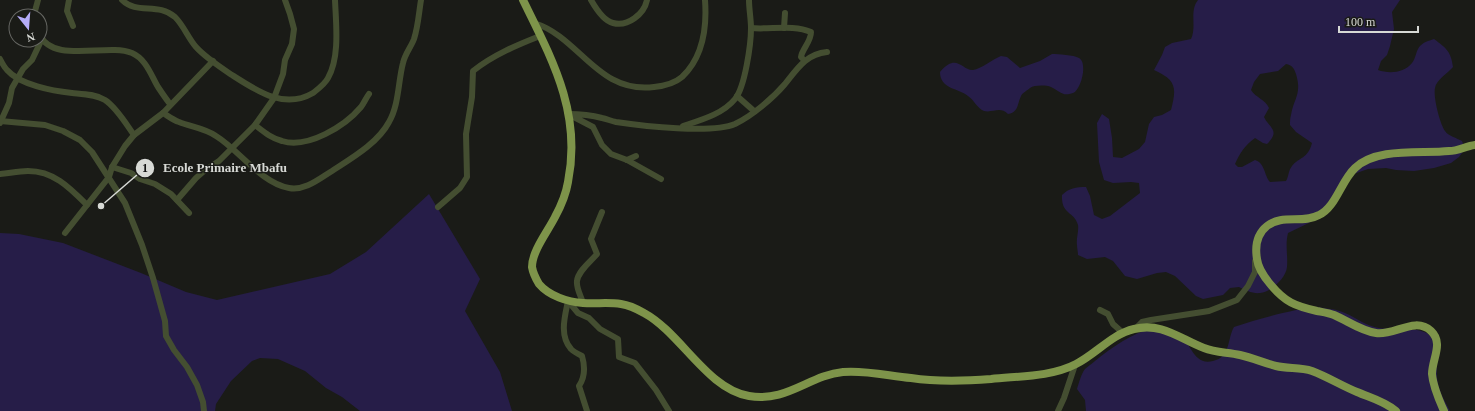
<svg xmlns="http://www.w3.org/2000/svg" width="1475" height="411" font-family="'Times New Roman',serif">
	<style>
		.green { fill: #261d48; fill-rule: evenodd }
		.lines { fill: none; stroke-linecap: round; stroke-linejoin: round }
		.minor { stroke: #444e31; stroke-width: 6 }
		.highway { stroke: #7e944a; stroke-width: 8 }
		.leader { fill: none; stroke: #d7d9d5; stroke-width: 1.5 }
		.callout-dot { fill: #d7d9d5; stroke: #1a1b17; stroke-width: 1.5 }
		.mark-label { font-size: 12px; text-anchor: middle; font-weight: bold; fill: #111 }
		.callout-label { font-size: 13px; text-anchor: middle; font-weight: bold; fill: #d7d9d5; stroke: #1a1b17; stroke-width: 3; stroke-linejoin: round; paint-order: stroke }
	</style>
	<rect width="100%" height="100%" fill="#1a1b17"/>
	<g class="green">
		<path d="M1198,0H1400L1392,12L1394,29L1390,46L1387,55L1381,61L1378,70C1389,74 1404,73 1412,63C1416,58 1416,50 1420,46C1424,42 1428,41 1434,39C1446,48 1451,51 1453,67C1448,73 1436,80 1435,88C1433,97 1440,124 1445,131C1448,136 1457,138 1462,141L1465,149L1459,157L1451,163L1434,168L1414,171L1396,170L1386,168L1368,169L1348,176L1315,220L1288,233C1285,245 1288,255 1287,267C1286,278 1271,292 1260,293C1253,294 1245,290 1239,287L1230,288L1223,295L1203,299L1196,296L1175,276L1166,272L1157,273L1137,279L1125,276L1113,261L1105,257L1087,259L1078,255C1078,252 1077,248 1077,245C1076,239 1079,231 1078,225C1074,211 1061,215 1062,195C1069,188 1076,187 1086,187L1090,196L1094,215L1102,219L1110,216L1140,193L1139,183L1131,182L1113,183L1104,180L1099,162L1097,123L1102,114L1109,119L1112,138L1113,157L1122,158L1139,149L1145,142L1149,124L1154,117L1162,115L1171,110C1177,87 1176,80 1154,70L1162,55L1165,47L1172,43L1191,39C1197,27 1189,11 1198,0ZM1286,64C1292,65 1294,68 1296,74C1302,94 1294,98 1291,115C1290,118 1290,122 1290,125L1296,132L1312,143C1308,159 1299,157 1292,166C1288,171 1289,176 1286,181L1270,182C1264,175 1265,163 1255,160L1242,167H1238L1235,164C1240,153 1245,145 1255,138L1263,143L1267,144C1281,130 1269,128 1264,117L1269,108C1265,99 1256,98 1251,90L1254,82L1260,74L1278,71Z"/>
		<path d="M1052,54C1058,54 1074,55 1079,58C1088,63 1081,90 1073,93C1062,97 1060,91 1051,87C1046,85 1034,85 1030,88C1028,90 1022,93 1021,96C1017,104 1019,112 1008,114C1000,106 993,113 984,111C977,108 974,100 968,96C958,88 940,89 940,72C957,52 962,71 973,70C981,69 993,59 1001,56L1007,57L1020,68L1040,61Z"/>
		<path d="M429,194L480,279L465,311L500,372L512,411H360L342,397L326,388L305,371L278,359L260,358L252,361L231,381L216,404L215,411H0V233L19,234L63,243L141,273L186,292L217,300L330,274L366,252Z"/>
		<path d="M1318,307C1327,309 1337,309 1345,313C1357,318 1366,326 1379,328C1394,331 1426,324 1434,340C1440,352 1436,364 1437,377C1438,389 1444,400 1450,411H1086L1085,400L1077,389C1079,383 1081,374 1085,369C1088,366 1092,364 1095,361C1111,348 1132,333 1153,328C1156,327 1176,332 1179,334C1191,342 1193,366 1213,361C1231,357 1227,339 1234,327C1258,319 1293,309 1318,307Z"/>
	</g>
	<g class="lines">
		<g class="minor">
			<path d="M69,0L67,11L73,26"/>
			<path d="M122,0C137,15 158,2 175,17C184,26 188,38 196,47C206,58 220,67 232,75C257,91 284,110 313,93C318,89 325,84 328,78C340,57 336,24 335,0"/>
			<path d="M591,0C595,7 604,21 613,23C628,27 644,14 647,0"/>
			<path d="M36,16L35,11L38,0"/>
			<path d="M534,23C580,37 597,94 654,87C664,86 675,83 682,77C703,57 707,27 705,0"/>
			<path d="M751,28C770,30 793,24 811,32C811,42 802,49 801,57L804,60"/>
			<path d="M784,28L785,13"/>
			<path d="M40,35C53,64 107,43 132,53C146,59 151,75 158,87C162,93 166,99 170,104"/>
			<path d="M0,59C2,63 4,67 7,70C20,85 53,91 72,93C83,94 95,94 105,100C117,108 126,124 134,135"/>
			<path d="M737,96L754,111"/>
			<path d="M163,113C168,116 173,120 179,122C191,127 204,128 216,136C239,150 261,183 289,188C305,191 319,179 332,171C352,158 378,143 389,122C399,105 398,82 403,63C405,54 411,47 414,39C418,27 419,12 421,0"/>
			<path d="M0,121L45,125L63,131L80,140L92,152L125,203L142,245L153,278L165,321L166,336L174,350L187,367L197,385L203,402L204,411"/>
			<path d="M0,123L9,103L12,88L23,69L32,60L42,39"/>
			<path d="M255,125C264,132 271,138 282,141C308,149 345,126 361,107C364,103 366,98 369,94"/>
			<path d="M683,126C701,120 723,114 735,99C745,87 751,44 751,28C751,19 749,9 749,0"/>
			<path d="M627,160L636,156"/>
			<path d="M112,167L131,173L140,179L155,184L171,194L189,213"/>
			<path d="M0,174C10,173 19,171 28,171C54,171 70,188 87,205"/>
			<path d="M661,179L627,160L611,154L602,145L593,127L568,114C580,114 591,115 602,118C607,119 611,121 616,122C643,126 712,134 735,124C752,116 773,98 785,84C797,69 806,54 827,52"/>
			<path d="M177,200L196,178L204,171L219,161L255,125L274,98L283,74L285,60L292,44L294,29L290,14L285,0"/>
			<path d="M438,207L460,188L467,177L466,134L472,97L473,71C493,55 517,45 540,36"/>
			<path d="M65,233L109,177L112,167L125,146L134,135L163,113L213,61"/>
			<path d="M568,301L578,313L589,318L600,329L618,339L619,357L635,363L656,390L669,411"/>
			<path d="M568,301C565,316 559,335 571,349C574,352 578,354 582,356C585,366 585,377 579,386L587,411"/>
			<path d="M583,303C581,296 576,288 577,281C578,271 591,261 597,254L591,239L602,212"/>
			<path d="M1100,310L1108,314L1113,324L1123,333"/>
			<path d="M1136,328L1142,322L1151,320L1209,311L1237,300L1248,286L1255,272V261"/>
			<path d="M1058,411L1064,398L1075,365"/>
		</g>
		<g class="highway">
			<path d="M523,0C552,59 582,113 568,182C566,194 561,206 555,217C548,231 532,251 532,267C533,273 536,279 539,284C549,296 568,302 583,303C596,304 608,302 621,304C628,305 637,309 644,313C681,333 707,389 749,396C786,403 810,375 843,372C866,370 889,376 911,378C938,382 965,381 991,379C1019,376 1051,377 1076,364C1096,354 1112,334 1134,329C1162,322 1180,339 1204,348C1216,353 1228,352 1240,355C1253,358 1264,363 1276,366C1288,369 1300,367 1312,371C1328,377 1342,386 1357,392C1371,398 1384,401 1396,411"/>
			<path d="M1444,411C1439,400 1433,386 1432,374C1432,359 1444,343 1431,331C1415,316 1394,336 1376,333C1361,331 1348,321 1334,315C1329,313 1322,312 1317,311C1295,306 1285,302 1271,285C1265,278 1258,268 1257,259C1255,247 1257,234 1267,226C1282,214 1303,224 1319,215C1336,207 1341,181 1355,168C1377,147 1421,154 1449,151C1458,151 1466,146 1475,145"/>
		</g>
	</g>
	<path class="leader" d="M101 206L145 168"/>
	<g class="callout-dot">
		<circle cx="101" cy="206" r="4"/>
		<circle cx="145" cy="168" r="10"/>
	</g>
	<g class="mark-label">
		<text x="145" y="172">1</text>
	</g>
	<g class="callout-label">
		<text x="225" y="172">Ecole Primaire Mbafu</text>
	</g>
	<g transform="translate(28 28) rotate(163)"><circle r="19" fill="#1a1b17" stroke="#666763"/>
	<path d="M0-3L7 15L0 10L-7 15Z" fill="#b5acf8"/>
	<text y="-6" font-size="11" font-weight="bold" text-anchor="middle" fill="#d7d9d5">N</text>
	</g>
	<path d="M1339 26v6h79v-6" fill="none" stroke="#d7d9d5" stroke-width="2"/>
	<text x="1345" y="26" font-size="12" fill="#d7d9d5" stroke="#1a1b17" stroke-width="3" paint-order="stroke">100 m</text>
</svg>
